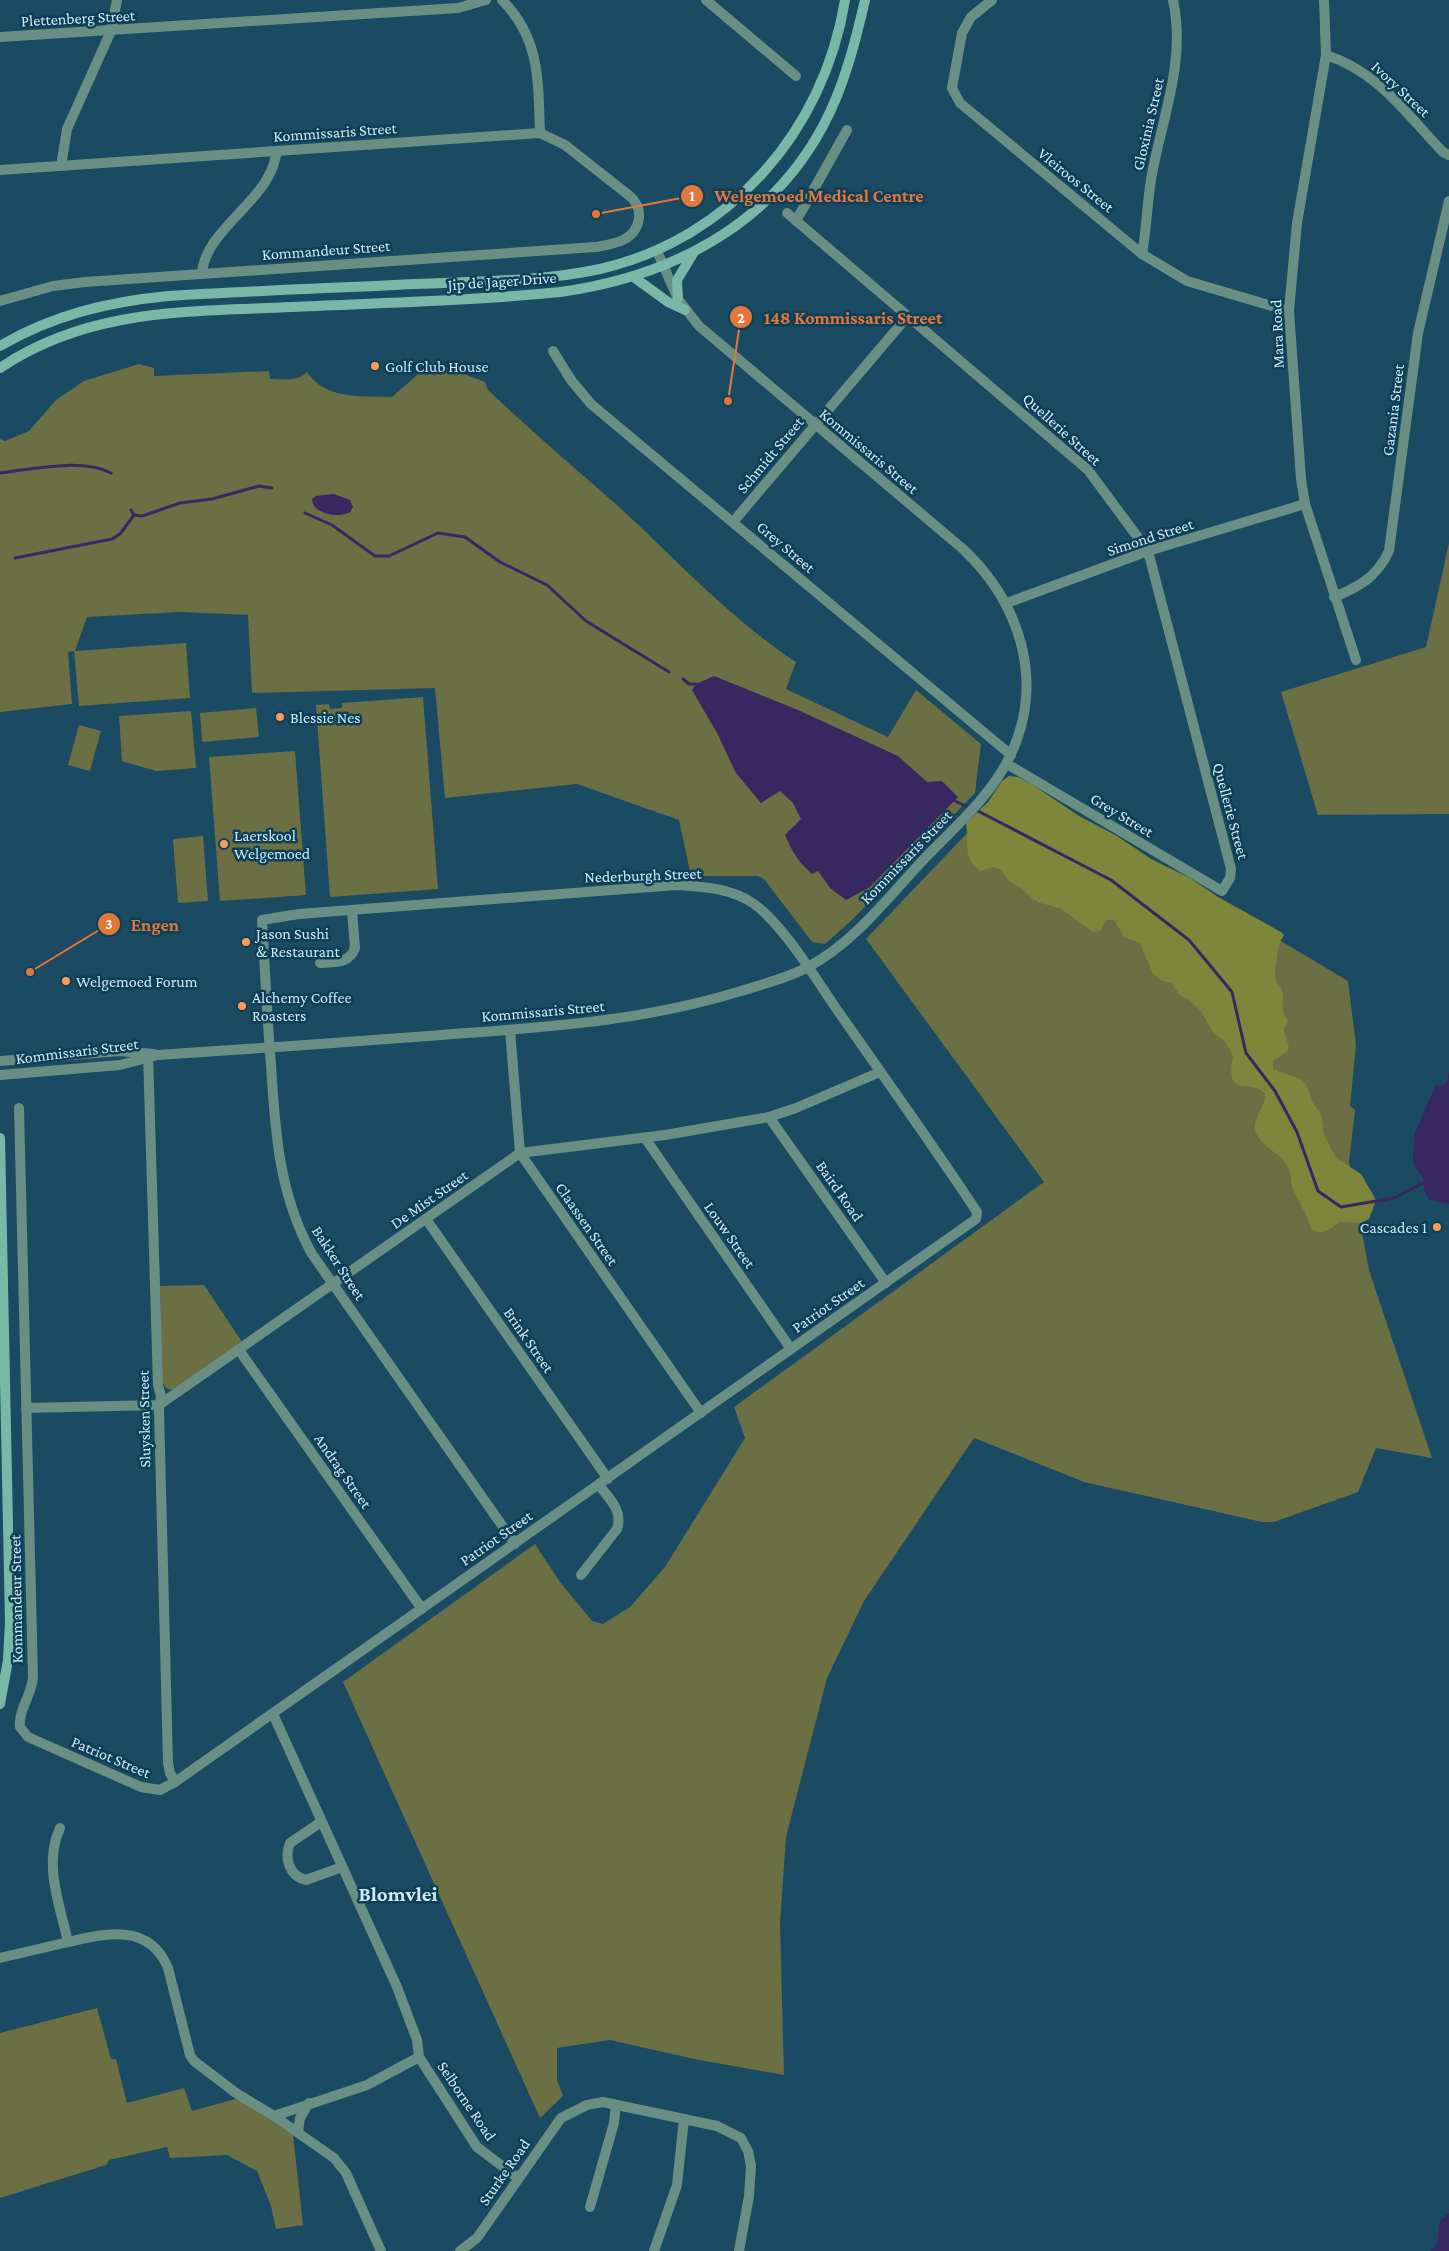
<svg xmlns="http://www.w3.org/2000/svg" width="1449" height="2251" font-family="'Crimson Pro',serif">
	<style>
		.green { fill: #6a6f44 }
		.forest { fill: #7e863c }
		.water { fill: #392761 }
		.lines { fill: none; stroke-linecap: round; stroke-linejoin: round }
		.stream { stroke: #392761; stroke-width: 3 }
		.street { stroke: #698e83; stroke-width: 10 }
		.secondary { stroke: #7bb7a6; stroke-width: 10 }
		.poi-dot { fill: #fd9c56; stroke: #0d3f57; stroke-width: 2 }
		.labels { text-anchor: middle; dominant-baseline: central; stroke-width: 5; stroke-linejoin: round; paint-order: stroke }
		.street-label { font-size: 16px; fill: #cfe8f6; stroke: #0d3f57 }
		.poi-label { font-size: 16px; fill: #cfe8f6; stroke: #0d3f57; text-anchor: start }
		.district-label { font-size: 21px; font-weight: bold; fill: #cfe8f6; stroke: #0d3f57 }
		.leader { fill: none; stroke: #e3763b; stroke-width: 2 }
		.callout-dot { fill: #e3763b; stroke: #0d3f57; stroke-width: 2 }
		.mark-label { font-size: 15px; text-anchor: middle; font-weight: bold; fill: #fff }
		.callout-label { font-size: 18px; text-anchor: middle; font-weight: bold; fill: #e3763b; stroke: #0d3f57; stroke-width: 5; stroke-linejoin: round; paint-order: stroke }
	</style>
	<rect width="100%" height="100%" fill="#1b4a63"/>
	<g class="green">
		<path d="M432,362L485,382L488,390C531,431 575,468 619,507C677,560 730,619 796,662L786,689L888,737L916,690L981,744L975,793L853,919L825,944L812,942L764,879L758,876H691L679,820L577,784L445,798L435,688L252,693L248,615L181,612L87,617L75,651L186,643L190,698L79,706L74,651L68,652L72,704L0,712V439L5,441L29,431L56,400L84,381L139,364L154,368V376L269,371L270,379C281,379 299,382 307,372C325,400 363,396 392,397Z"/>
		<path d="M1449,543V814L1318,815L1281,692L1426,647Z"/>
		<path d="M423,697L438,889L330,897L316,705L329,704L330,709L342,708V703Z"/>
		<path d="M256,708L259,737L202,742L200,713Z"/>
		<path d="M191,711L196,768L156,771L122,761L119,716Z"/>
		<path d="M79,725L101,731L90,771L68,765Z"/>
		<path d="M295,751L306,895L220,901L209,757Z"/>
		<path d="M1015,783L1348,981L1356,1045L1350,1106L1355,1110L1349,1162L1369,1270L1432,1458L1376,1448L1358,1492L1274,1522H1262L1084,1482L974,1438L864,1601L827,1678L786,1837L780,1924L784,2075L694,2059L610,2040L557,2048V2080L563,2096L540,2118L343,1682L535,1544L560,1582L592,1621L603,1624L630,1607L665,1567L745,1438L734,1407L1044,1182L866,939Z"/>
		<path d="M203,836L208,901L178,903L173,839Z"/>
		<path d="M204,1285L242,1342L173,1390L167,1389L162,1382L160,1286Z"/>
		<path d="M97,2008L111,2059H116L127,2103L184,2088L192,2111L239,2098L293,2135L303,2225L276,2229L271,2206L257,2171L227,2155L170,2158L167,2147L109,2160L106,2165L0,2198V2033Z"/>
	</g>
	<path class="forest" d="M1009,776L1018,777L1033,785L1079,816L1117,836L1151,859L1190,878L1218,897L1281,932L1284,935C1283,938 1281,939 1280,942C1279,944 1274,974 1275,977C1276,983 1283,989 1283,995C1283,1009 1280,1008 1288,1021L1284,1029C1288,1051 1296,1046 1273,1061V1069L1302,1080L1307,1086L1313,1103L1321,1114L1324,1135L1336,1158L1361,1174L1376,1200L1369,1219L1361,1223L1340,1222C1330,1228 1323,1238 1311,1228C1307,1214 1299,1203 1293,1189C1290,1182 1292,1174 1288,1167C1279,1150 1263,1151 1255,1130C1253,1116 1266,1108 1265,1094C1252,1076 1224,1102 1233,1056L1226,1043L1213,1032L1201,1011L1188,999L1181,996L1171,983L1160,980L1153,974L1140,943L1124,937L1114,920H1106L1100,931L1093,932L1060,908L1040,903L1033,899L1021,888L1010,882L1000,869L992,867L981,871C962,860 969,840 966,823L988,802L1002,781Z"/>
	<g class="water">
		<path d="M334,494L350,500L353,507L350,512C339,519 312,514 312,499L316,496Z"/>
		<path d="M714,676L798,710L898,756L927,782L942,781L958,797L870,887L846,900L830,888L818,871L812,874C798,862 792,851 785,835L801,819L793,803L780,791L761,803L736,773L717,733L692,690L696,684Z"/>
		<path d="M1449,1072V1204L1429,1200L1424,1189L1423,1178L1414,1165L1413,1156L1415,1133L1436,1084L1442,1086L1447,1082Z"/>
		<path d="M1449,2213V2251H1431L1437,2244L1440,2221Z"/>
	</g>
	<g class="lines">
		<g class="stream">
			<path d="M0,473C33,469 82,458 111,473"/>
			<path d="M131,510L134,515L142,516L180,503L212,499L259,486L272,488"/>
			<path d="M305,513L332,525L375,556H389L438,533L465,537L500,562L547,585L586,621L669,672"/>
			<path d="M15,558L112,539L120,534L134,515"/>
			<path d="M683,679L689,684H696"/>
			<path d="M955,801L970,808"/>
			<path d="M976,810L1111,880L1189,940L1232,992L1246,1053L1275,1091L1297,1132L1318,1191L1341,1207L1394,1198L1423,1183"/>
		</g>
		<g class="street">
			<path d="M502,0C541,39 538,83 540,133"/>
			<path d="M706,0L796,76"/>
			<path d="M992,0L971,17L962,33L952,88L960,103L1142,254L1187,281L1289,311"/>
			<path d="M1324,0L1326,55L1297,223L1289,311L1301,479L1305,504L1356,660"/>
			<path d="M0,37L458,8L486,0"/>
			<path d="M1326,55C1379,72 1406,114 1443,152L1449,155"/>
			<path d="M61,166L67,129L111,31L117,0"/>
			<path d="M0,170L540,133L565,145L631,197C637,203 640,210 639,218C636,241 614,244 596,247L85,282L53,286L0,301"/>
			<path d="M787,213L1088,470L1148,551L1231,869L1230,878L1222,891L1007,764"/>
			<path d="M796,221L847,130"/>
			<path d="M1142,254C1147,227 1147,200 1152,174C1163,115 1186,61 1173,0"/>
			<path d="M202,274C204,235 254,208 270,173C274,166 275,159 277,151"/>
			<path d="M553,351L571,380L591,404L1011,755"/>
			<path d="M733,522L907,317"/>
			<path d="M1334,597C1359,587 1377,577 1389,551L1418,333L1449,201"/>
			<path d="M1007,603L1148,551L1305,504"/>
			<path d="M320,963C335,962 349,964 355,948L352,910"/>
			<path d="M510,1030L520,1153L701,1413"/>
			<path d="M148,1054L158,1385L161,1396L159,1410L168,1763L170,1773L175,1782"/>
			<path d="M0,1061L119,1051L154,1054"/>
			<path d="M0,1075L120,1065L158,1055C253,1049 347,1042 442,1035C546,1027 640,1022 741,991C763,984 788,978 808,967C854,943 889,896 925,858C956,826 992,795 1011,754C1045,680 1020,603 963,549L699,326L678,299L657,251"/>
			<path d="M19,1108L33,1677C32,1695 18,1710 20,1727L28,1737L141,1787L160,1790L175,1782L976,1219L977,1212C933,1145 886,1080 840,1014C819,984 783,924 754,904C731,888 704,887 677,885L299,914L262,920C265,969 267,1017 271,1065C275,1131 279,1195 312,1254L515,1544"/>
			<path d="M769,1117L886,1283"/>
			<path d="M645,1138L791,1349"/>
			<path d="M426,1219L608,1479"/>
			<path d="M239,1350L422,1609"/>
			<path d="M26,1408L159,1405L520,1153L665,1135L769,1117L796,1108L880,1072"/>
			<path d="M581,1575L617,1529C623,1510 610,1500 599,1485"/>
			<path d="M273,1714L397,1987L417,2040L419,2057L477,2147L518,2178"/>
			<path d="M321,1822L290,1843C284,1858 289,1876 306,1880L342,1867"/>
			<path d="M60,1828C43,1864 60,1905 68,1942"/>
			<path d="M0,1958C21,1953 43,1948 64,1943C102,1934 149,1921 168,1968L190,2055L194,2061L236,2093L274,2116L334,2158L346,2173L381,2251"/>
			<path d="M274,2116L367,2085L419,2057"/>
			<path d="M298,2132L300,2118L309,2103"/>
			<path d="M590,2207L614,2123L616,2105"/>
			<path d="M460,2251L477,2238L561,2118L587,2105L603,2102L717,2126L741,2138L748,2151L751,2166L749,2196L739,2251"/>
			<path d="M654,2251L677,2185L684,2119"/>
		</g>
		<g class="secondary">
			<path d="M635,278L668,302L685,310"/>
			<path d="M678,299L677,280L694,252"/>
			<path d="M0,346C53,315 107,302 168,296C250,291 333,288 415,284C476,281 540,282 600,269C730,239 824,131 845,0"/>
			<path d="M0,368C89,308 188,312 292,307C381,303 471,301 560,292C669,277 769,227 823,126C844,87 855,43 865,0"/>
			<path d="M0,1138L10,1622L8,1660L0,1704"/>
		</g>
	</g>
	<g class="poi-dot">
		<circle cx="375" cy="366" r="5"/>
		<circle cx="280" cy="717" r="5"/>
		<circle cx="224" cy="844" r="5"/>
		<circle cx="246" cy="942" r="5"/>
		<circle cx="66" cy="981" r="5"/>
		<circle cx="242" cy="1006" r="5"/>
		<circle cx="1437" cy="1227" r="5"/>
	</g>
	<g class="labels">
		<g class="street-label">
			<text transform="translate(78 18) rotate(-3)">Plettenberg Street</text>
			<text transform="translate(1401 89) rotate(43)">Ivory Street</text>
			<text transform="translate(1148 124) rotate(-77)">Gloxinia Street</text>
			<text transform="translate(335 132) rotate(-4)">Kommissaris Street</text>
			<text transform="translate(1076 180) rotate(39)">Vleiroos Street</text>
			<text transform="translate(326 250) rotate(-4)">Kommandeur Street</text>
			<text transform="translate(502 281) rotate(-4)">Jip de Jager Drive</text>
			<text transform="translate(1277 334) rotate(-92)">Mara Road</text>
			<text transform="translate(1393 410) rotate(-83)">Gazania Street</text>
			<text transform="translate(1062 429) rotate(42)">Quellerie Street</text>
			<text transform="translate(869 451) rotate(40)">Kommissaris Street</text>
			<text transform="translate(770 455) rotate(-50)">Schmidt Street</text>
			<text transform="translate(1150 537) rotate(-18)">Simond Street</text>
			<text transform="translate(786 547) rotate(40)">Grey Street</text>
			<text transform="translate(1231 811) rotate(75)">Quellerie Street</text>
			<text transform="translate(1122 815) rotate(31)">Grey Street</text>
			<text transform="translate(906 857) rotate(-46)">Kommissaris Street</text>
			<text transform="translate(643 875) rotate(-2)">Nederburgh Street</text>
			<text transform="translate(543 1011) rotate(-5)">Kommissaris Street</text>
			<text transform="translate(77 1051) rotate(-7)">Kommissaris Street</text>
			<text transform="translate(840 1191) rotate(55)">Baird Road</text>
			<text transform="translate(429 1199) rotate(-35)">De Mist Street</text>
			<text transform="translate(587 1224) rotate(55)">Claassen Street</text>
			<text transform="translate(730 1235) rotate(55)">Louw Street</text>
			<text transform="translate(339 1263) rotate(57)">Bakker Street</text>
			<text transform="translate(828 1305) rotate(-35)">Patriot Street</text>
			<text transform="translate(529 1340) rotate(55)">Brink Street</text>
			<text transform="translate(144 1419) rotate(-91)">Sluysken Street</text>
			<text transform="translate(343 1471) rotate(55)">Andrag Street</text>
			<text transform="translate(496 1538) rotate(-35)">Patriot Street</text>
			<text transform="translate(16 1599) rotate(-91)">Kommandeur Street</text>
			<text transform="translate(111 1757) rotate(23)">Patriot Street</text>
			<text transform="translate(467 2101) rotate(56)">Selborne Road</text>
			<text transform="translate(504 2172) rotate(-55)">Sturke Road</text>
		</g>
		<g class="poi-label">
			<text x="385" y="366">Golf Club House</text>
			<text x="290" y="717">Blessie Nes</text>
			<text x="234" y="835">Laerskool<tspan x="234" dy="18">Welgemoed</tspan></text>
			<text x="256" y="933">Jason Sushi<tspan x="256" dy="18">&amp; Restaurant</tspan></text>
			<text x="76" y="981">Welgemoed Forum</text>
			<text x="252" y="997">Alchemy Coffee<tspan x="252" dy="18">Roasters</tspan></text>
			<text x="1427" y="1227" text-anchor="end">Cascades 1</text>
		</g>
		<g class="district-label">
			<text x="398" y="1894">Blomvlei</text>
		</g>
	</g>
	<path class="leader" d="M596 214L692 196M728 401L741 317M30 972L109 924"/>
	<g class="callout-dot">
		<circle cx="596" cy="214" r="5"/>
		<circle cx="728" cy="401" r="5"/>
		<circle cx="30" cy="972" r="5"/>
		<circle cx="692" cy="196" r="12"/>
		<circle cx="741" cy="317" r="12"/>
		<circle cx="109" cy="924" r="12"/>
	</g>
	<g class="mark-label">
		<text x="692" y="201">1</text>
		<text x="741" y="323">2</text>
		<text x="109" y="929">3</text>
	</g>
	<g class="callout-label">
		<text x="819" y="202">Welgemoed Medical Centre</text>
		<text x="853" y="324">148 Kommissaris Street</text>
		<text x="155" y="931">Engen</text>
	</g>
</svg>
